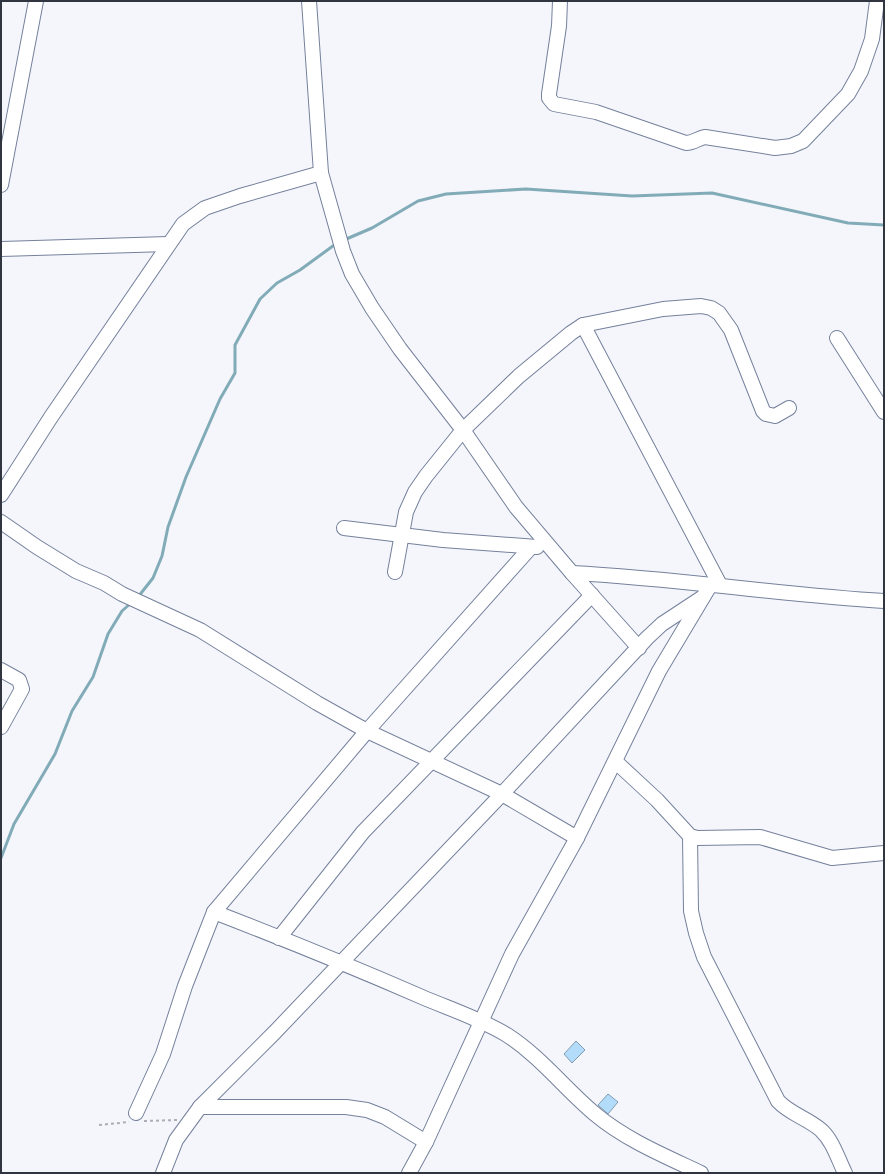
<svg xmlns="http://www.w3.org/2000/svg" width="885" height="1174" font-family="Merriweather,serif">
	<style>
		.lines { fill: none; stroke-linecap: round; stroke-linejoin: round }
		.stream { stroke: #82abb8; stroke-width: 3 }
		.building { fill: #b3dcfb; stroke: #819cb0 }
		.minor-casing { stroke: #75809b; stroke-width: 16 }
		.path { stroke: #abaeb6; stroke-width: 2; stroke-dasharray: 3 3; stroke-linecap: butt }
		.minor { stroke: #fff; stroke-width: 14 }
	</style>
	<rect width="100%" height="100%" fill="#f4f6fc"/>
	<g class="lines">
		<g class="stream">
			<path d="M344,240L372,228L418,201L446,194L526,189L632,196L712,193L848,223L884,225"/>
			<path d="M138,597L153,578L162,556L168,527L186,477L220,399L235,373V345L260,299L277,283L300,270L337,243"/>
			<path d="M1,858L14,824L55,754L72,711L93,677L108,634L122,611L131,603"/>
		</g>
	</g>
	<g class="building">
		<path d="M576,1041L585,1050L572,1063L564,1054Z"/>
		<path d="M608,1094L618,1102L608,1114L598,1105Z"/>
	</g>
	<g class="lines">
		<defs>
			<g id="minor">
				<path d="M309,1L321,173L343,251L352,274L372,308L400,349L463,430L516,507L572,573L639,648"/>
				<path d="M560,1L559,26L549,94V98L554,104L596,112L686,143C694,143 698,138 705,137L775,148L791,146L803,141L848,94L861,71L872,39L877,1"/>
				<path d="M1,185L36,1"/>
				<path d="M1,249L168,244"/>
				<path d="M583,325L720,585"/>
				<path d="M837,338L884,412"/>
				<path d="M1,495L51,417L183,224L205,208L240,196L321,173"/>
				<path d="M1,522L37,547L76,571L104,583L122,594L200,630L317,703L367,731L502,794L577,838"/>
				<path d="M344,528L443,540L537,547"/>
				<path d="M395,572L406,512L415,492L426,476L463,430L519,376L571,333L583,325L663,309L701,306L711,308L719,313L731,330L763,411L766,414L775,416L789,408"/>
				<path d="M572,573C676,578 780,595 884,601"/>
				<path d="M1,670L19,680L22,689L1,727"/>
				<path d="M616,762L657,800L690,836L697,838L760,837L832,858L884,853"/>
				<path d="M690,836L691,911L696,933L704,957L778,1101C790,1114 807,1118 821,1130C833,1141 838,1159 845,1173"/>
				<path d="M214,912C284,939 353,967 422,997C450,1009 481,1019 507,1035C541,1057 565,1089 595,1114C626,1140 665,1156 701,1173"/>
				<path d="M279,938L363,832L592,595"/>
				<path d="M200,1107H346L367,1110L385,1117L426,1142"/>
				<path d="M136,1113L163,1054L185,986L214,912L367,731L531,547"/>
				<path d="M163,1173L176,1140L200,1107L275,1032L502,794L647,638L662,624L703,597"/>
				<path d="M409,1173L426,1142L512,954L577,838L659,671L711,584"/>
			</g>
		</defs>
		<use href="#minor" class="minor-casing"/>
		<g class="path">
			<path d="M144,1121L177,1120"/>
			<path d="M99,1125L129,1122"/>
		</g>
		<use href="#minor" class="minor"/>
	</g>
	<rect width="885" height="1174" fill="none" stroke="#303540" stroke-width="4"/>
</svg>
